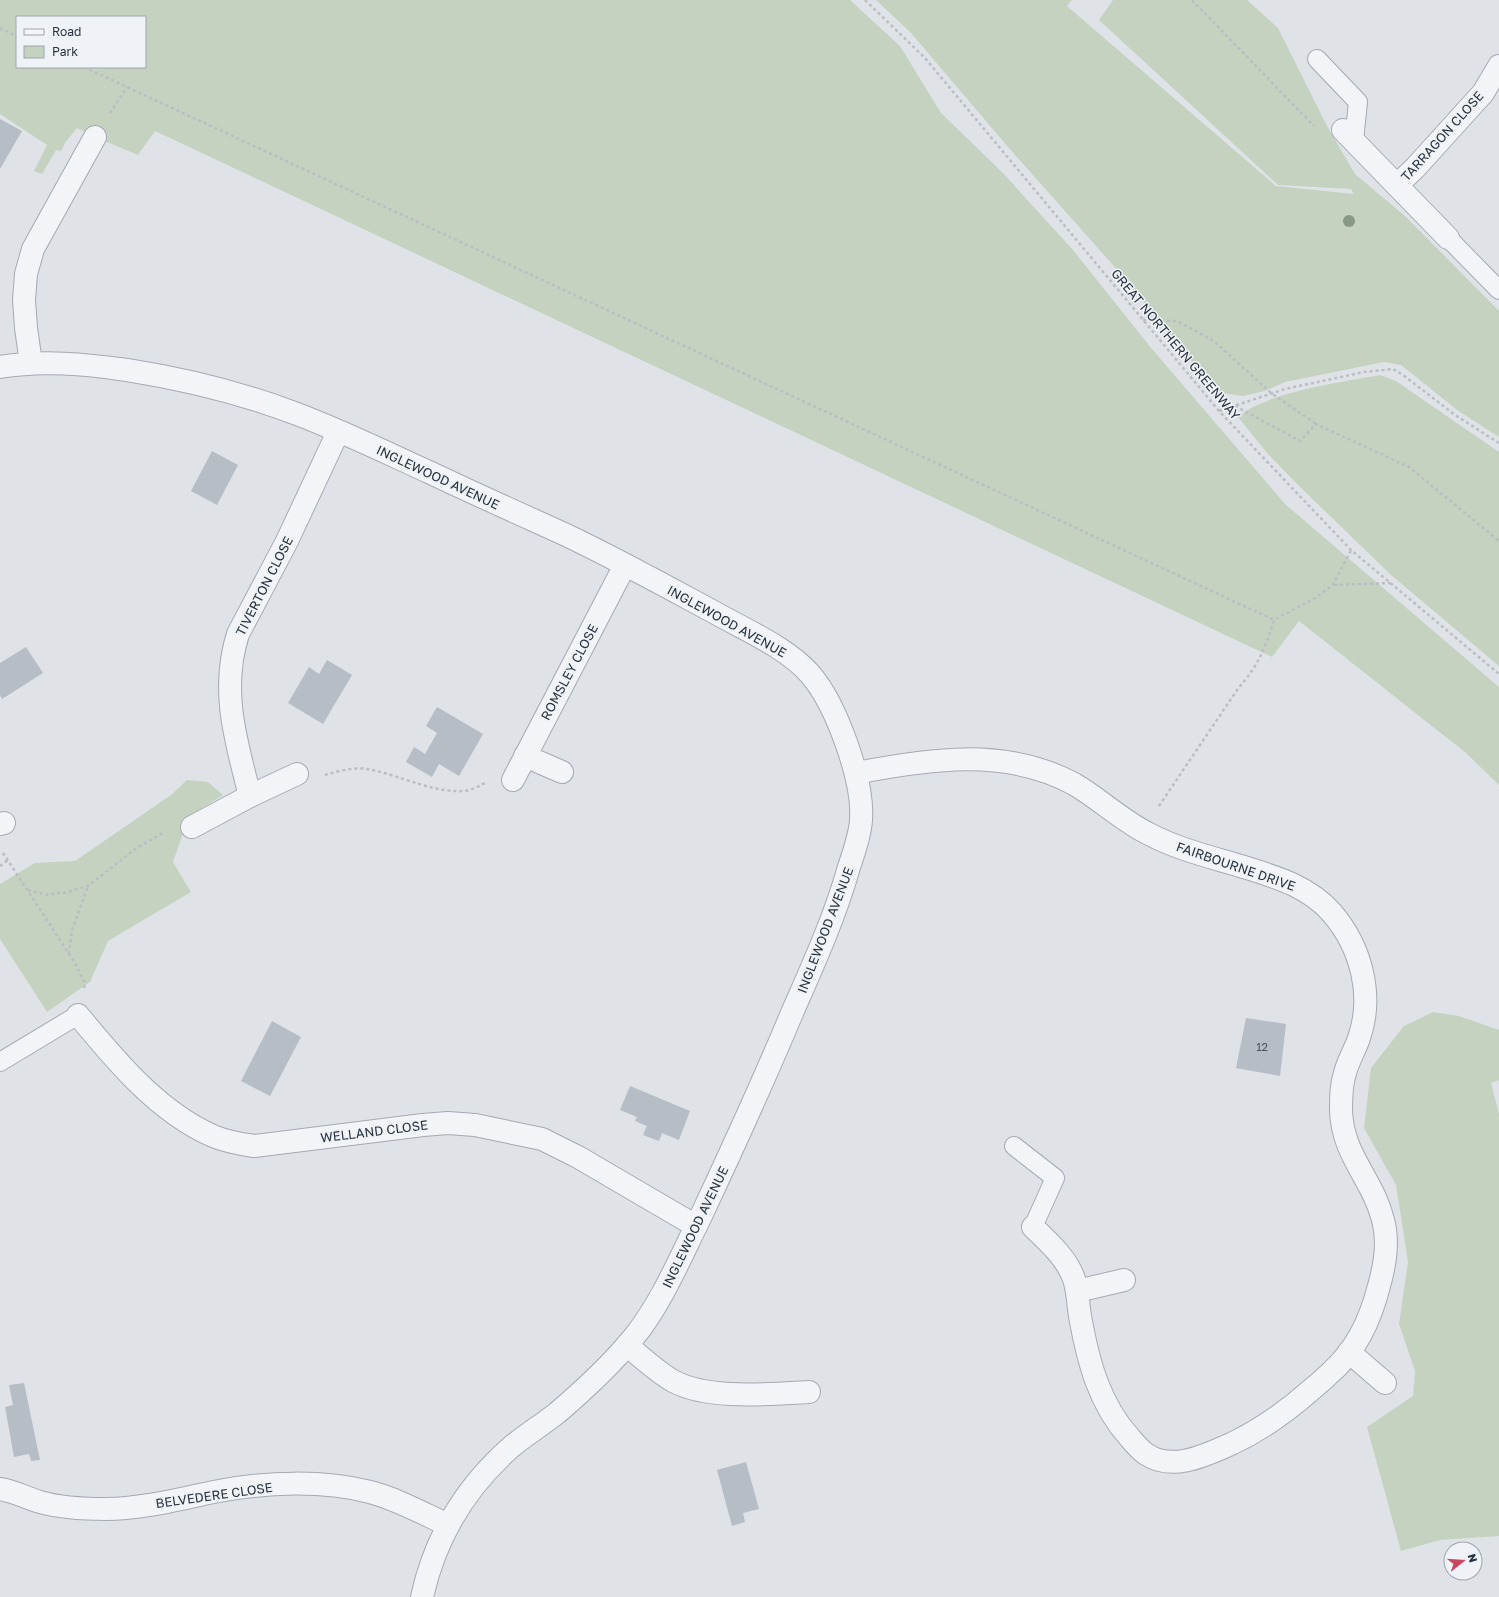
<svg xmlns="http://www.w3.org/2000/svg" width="1499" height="1597" font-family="'Golos Text',sans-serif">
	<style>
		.green { fill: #c6d2c0; fill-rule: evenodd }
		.building { fill: #b6bdc5 }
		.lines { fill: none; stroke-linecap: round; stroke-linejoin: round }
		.service-casing { stroke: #a4aab2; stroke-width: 20 }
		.minor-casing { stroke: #a4aab2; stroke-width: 24 }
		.tertiary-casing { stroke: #a4aab2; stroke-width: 24 }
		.path { stroke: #b9bec3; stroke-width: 2.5; stroke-dasharray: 3 3; stroke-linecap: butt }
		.service { stroke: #f2f4f7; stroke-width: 18 }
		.minor { stroke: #f2f4f7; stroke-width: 22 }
		.tertiary { stroke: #f2f4f7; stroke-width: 22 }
		.tree { fill: #879886 }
		.labels { text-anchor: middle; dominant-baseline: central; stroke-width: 3; stroke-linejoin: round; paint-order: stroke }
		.number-label { font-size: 11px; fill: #4c5560 }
		.street-label { font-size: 13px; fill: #28323f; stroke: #eff2f6 }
	</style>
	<rect width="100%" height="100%" fill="#dfe3e8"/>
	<g class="green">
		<path d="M0,0H850L900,46L941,113L1002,172L1073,250L1152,349L1285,504L1499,687V785L1466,753L1299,621L1272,657L155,131L138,155L95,137L77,128L65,143L61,151L56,150L42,174L34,171L47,145L0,114ZM17,17H145V67H17Z"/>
		<path d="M876,0H1072L1067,6L1276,186L1354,194L1351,189L1278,185L1099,20L1113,0H1247L1278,28L1327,126L1355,174L1405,216L1499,311V437L1457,410L1401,365L1384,362L1285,382L1265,391L1243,396L1214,392L1200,372L1120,273L1008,147L911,33Z"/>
		<path d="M1380,375L1396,381L1499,452V666L1391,575L1297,484L1267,453L1238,417C1266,392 1342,382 1380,375Z"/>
		<path d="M187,780L208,782L223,795L189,816L173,862L191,892L108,941L90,982L47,1012L0,939V884L35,863L75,861L171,795Z"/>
		<path d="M1433,1012L1459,1016L1499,1030V1080L1491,1083L1499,1114V1536L1440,1540L1401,1551L1367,1427L1413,1396L1415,1371L1399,1324L1408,1262L1396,1185L1364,1128L1371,1068L1404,1026Z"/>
	</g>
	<g class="building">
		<path d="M0,119L22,131L0,169Z"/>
		<path d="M212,451L238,465L217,505L191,491Z"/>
		<path d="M26,647L43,673L2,699L0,695V663Z"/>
		<path d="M327,660L352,675L323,724L288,703L309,667L319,674Z"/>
		<path d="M437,707L483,734L459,776L439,764L432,777L406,762L414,747L425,754L437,733L426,726Z"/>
		<path d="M1246,1018L1286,1024L1280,1076L1236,1068Z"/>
		<path d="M272,1021L301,1037L270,1096L241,1081Z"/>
		<path d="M630,1086L690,1111L679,1140L662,1133L659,1141L643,1135L647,1126L635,1121L637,1117L620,1110Z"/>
		<path d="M24,1383L40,1460L31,1461L29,1454L14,1457L5,1407L13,1405L9,1385Z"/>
		<path d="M746,1462L759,1509L743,1513L745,1522L732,1526L717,1470Z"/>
	</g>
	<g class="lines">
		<defs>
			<g id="service">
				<path d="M1317,59L1358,102L1354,141"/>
				<path d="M1448,238L1499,290"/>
				<path d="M0,1062L78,1015"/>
				<path d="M1014,1146L1055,1178L1033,1227"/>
			</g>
			<g id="minor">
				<path d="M1343,130L1448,238"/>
				<path d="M1397,185L1415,168L1483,93L1499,66"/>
				<path d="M31,363L26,328L24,300L26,274L33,249L95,137"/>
				<path d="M525,756L562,772"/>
				<path d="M856,773C928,759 1006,747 1074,784C1100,799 1122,821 1149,834C1179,850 1215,858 1247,868C1279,878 1309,887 1332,913C1361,947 1374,995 1359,1038C1355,1050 1348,1061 1345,1073C1341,1085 1341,1097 1341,1110C1342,1155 1373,1179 1383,1220C1389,1241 1385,1265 1379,1286C1370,1321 1356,1351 1328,1375C1323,1380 1317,1385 1311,1390C1286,1412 1261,1430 1231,1444C1206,1455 1172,1472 1146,1454C1140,1450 1135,1444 1130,1438C1099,1404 1088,1361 1080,1316C1078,1304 1078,1291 1074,1279C1067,1258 1048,1242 1033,1227"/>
				<path d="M513,780L625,565"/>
				<path d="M250,796C236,741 220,690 238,634L287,541L338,432"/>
				<path d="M0,824L4,823"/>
				<path d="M192,827L250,796L297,774"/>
				<path d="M78,1015C115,1060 158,1112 213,1136C227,1142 240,1144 254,1146L423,1125L448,1123L475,1125L542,1139L578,1157L696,1226"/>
				<path d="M1077,1291L1124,1280"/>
				<path d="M627,1345C642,1358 656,1371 673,1381C708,1400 769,1394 809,1392"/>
				<path d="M1349,1352L1385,1383"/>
				<path d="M0,1489C14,1491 26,1498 40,1502C61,1508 84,1509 106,1509C144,1509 182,1498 219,1491C267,1482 323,1480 370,1492C397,1499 422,1513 448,1525"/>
			</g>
			<path id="tertiary" d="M0,367C42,360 85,364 127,370C184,379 242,393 297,414C342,431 387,453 431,473C475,494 520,514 564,534C617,559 669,588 721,616C750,632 788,649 810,674C836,704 864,780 861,820C860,836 854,852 849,867C835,917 813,965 792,1013C763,1082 732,1150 700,1218C680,1258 662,1302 634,1337C611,1365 584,1390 557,1413C542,1425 525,1435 510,1448C465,1488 435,1538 422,1597"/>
		</defs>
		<use href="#service" class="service-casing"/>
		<use href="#minor" class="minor-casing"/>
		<use href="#tertiary" class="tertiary-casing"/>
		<g class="path">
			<path d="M865,0L925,58L1219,411L1351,550L1499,674"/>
			<path d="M1192,0L1314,126"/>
			<path d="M0,28L17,36"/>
			<path d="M84,67L1274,620"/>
			<path d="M110,113L127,87"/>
			<path d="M1143,320L1177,321L1214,341L1271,393L1316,424"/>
			<path d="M1235,406L1300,441L1316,424L1409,467L1499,541"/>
			<path d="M1219,411L1285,389L1364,372L1393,369L1403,375L1455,415L1499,443"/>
			<path d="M1334,585L1390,583"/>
			<path d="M325,775C338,771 354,767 367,769C401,775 431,793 465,791C472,790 479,786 485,783"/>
			<path d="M1159,806L1239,687C1259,665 1265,648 1274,620L1315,598L1333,585L1351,550"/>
			<path d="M3,853L75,963L85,983L84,988"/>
			<path d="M0,866L8,860"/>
			<path d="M28,890L46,895L68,892L88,886L134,850L164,832"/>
			<path d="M69,954L72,930L88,886"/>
		</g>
		<use href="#service" class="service"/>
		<use href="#minor" class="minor"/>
		<use href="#tertiary" class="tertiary"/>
	</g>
	<circle class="tree" cx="1349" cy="221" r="6"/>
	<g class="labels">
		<g class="number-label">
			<text x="1262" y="1046">12</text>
		</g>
		<g class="street-label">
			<text transform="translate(1442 136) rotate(-48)">TARRAGON CLOSE</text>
			<text transform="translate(1176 344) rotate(50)">GREAT NORTHERN GREENWAY</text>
			<text transform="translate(438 477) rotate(25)">INGLEWOOD AVENUE</text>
			<text transform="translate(264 586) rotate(-63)">TIVERTON CLOSE</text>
			<text transform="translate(727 621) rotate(29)">INGLEWOOD AVENUE</text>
			<text transform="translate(569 672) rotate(-62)">ROMSLEY CLOSE</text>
			<text transform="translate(1236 866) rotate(19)">FAIRBOURNE DRIVE</text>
			<text transform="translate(825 930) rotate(-69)">INGLEWOOD AVENUE</text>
			<text transform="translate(374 1131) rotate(-7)">WELLAND CLOSE</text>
			<text transform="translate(695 1227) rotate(-64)">INGLEWOOD AVENUE</text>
			<text transform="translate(214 1495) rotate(-8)">BELVEDERE CLOSE</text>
		</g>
	</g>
	<rect x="16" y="16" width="130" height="52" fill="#eff2f6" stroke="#9fa5ad"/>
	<rect x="24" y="29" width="20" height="6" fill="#f2f4f7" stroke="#9fa5ad"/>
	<text x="52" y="36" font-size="12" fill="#28323f">Road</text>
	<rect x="24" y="46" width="20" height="12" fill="#c6d2c0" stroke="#9fa5ad"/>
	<text x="52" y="56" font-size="12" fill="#28323f">Park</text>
	<g transform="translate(1463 1561) rotate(73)"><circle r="19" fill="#eff2f6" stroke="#9fa5ad"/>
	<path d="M0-3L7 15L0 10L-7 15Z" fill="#ce4461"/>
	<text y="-6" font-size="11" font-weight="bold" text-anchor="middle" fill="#28323f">N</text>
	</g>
</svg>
